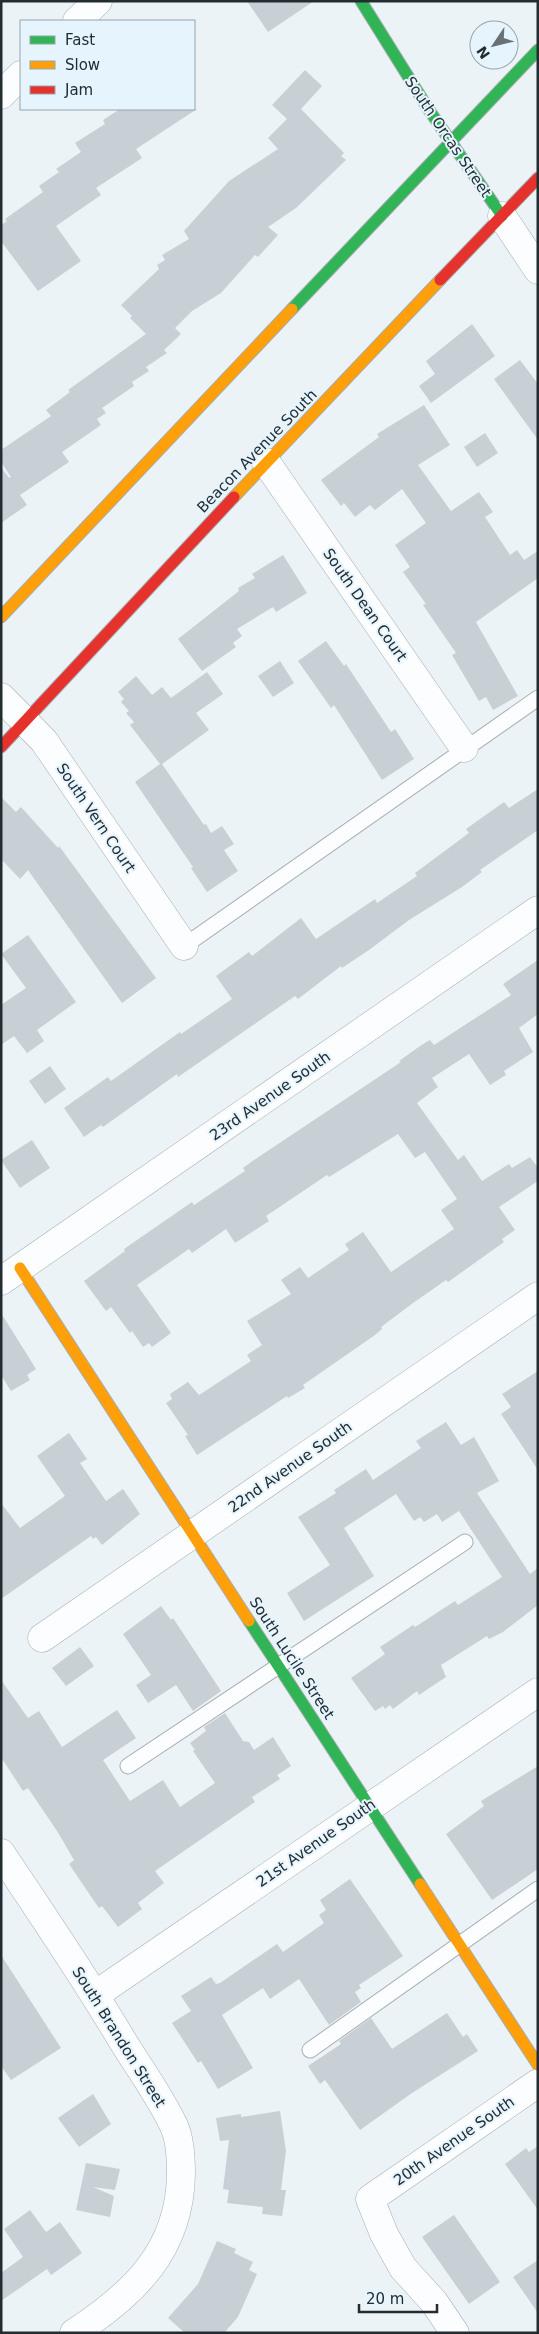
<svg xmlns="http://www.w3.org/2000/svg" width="539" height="2334" font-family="'DejaVu Sans',sans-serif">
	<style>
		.building { fill: #c8d0d5 }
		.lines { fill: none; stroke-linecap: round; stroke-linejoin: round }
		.lane-casing { stroke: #a6aeb2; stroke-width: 17 }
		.street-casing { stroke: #a6aeb2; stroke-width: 29 }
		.fast-casing { stroke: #a6aeb2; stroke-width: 13 }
		.slow-casing { stroke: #a6aeb2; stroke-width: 13 }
		.jam-casing { stroke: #a6aeb2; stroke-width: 13 }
		.lane { stroke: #fcfdfe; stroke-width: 15 }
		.street { stroke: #fcfdfe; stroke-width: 28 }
		.fast { stroke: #30b455; stroke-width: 11 }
		.slow { stroke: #ff9f0a; stroke-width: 11 }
		.jam { stroke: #e5322d; stroke-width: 11 }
		.labels { text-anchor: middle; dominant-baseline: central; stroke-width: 4; stroke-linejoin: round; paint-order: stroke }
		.street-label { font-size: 15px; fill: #222c31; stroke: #e5f4fd }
	</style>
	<rect width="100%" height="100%" fill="#ebf3f7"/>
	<g class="building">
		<path d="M247,1H314L268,32Z"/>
		<path d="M305,70L322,86L301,109L344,153L341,156L346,160L296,208L268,227L278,235L258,257L255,255L221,293L192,311L175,328L181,334L164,350L167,353L146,367L149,371L132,382L134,386L102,408L106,413L97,419L101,425L62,452L69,462L20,495L27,505L1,523V467L9,478L11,477L1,462V450L51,416L46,410L70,392L68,390L146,334L130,318L132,316L121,305L159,269L157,265L165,260L162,255L189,239L184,231L229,181L278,149L268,138L287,119L272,105Z"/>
		<path d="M120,109H197L136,149L142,158L96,188L101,195L56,226L81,261L38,291L1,241V225L7,221L5,219L43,192L39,186L59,172L56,169L81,152L75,143L105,124L103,120Z"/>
		<path d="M472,324L495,356L431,403L419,386L435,374L426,361Z"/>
		<path d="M520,360L538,384V440L494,379Z"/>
		<path d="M424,405L450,445L418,465L451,511L479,492L493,512L485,517L510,555L517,550L524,560L538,551V578L476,622L518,696L493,710L486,697L479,701L452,655L456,653L423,605L426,604L403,572L410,567L395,545L426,523L402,489L375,510L370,505L355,517L344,503L341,506L321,480L379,437L377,434Z"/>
		<path d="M485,433L498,453L477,467L464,447Z"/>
		<path d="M283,555L307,593L276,612L273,607L237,629L242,636L233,643L236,647L202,671L178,639L239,591L238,588L255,578L252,574Z"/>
		<path d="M326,641L344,666L346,664L391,732L395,729L414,759L382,780L334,705L331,708L298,661Z"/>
		<path d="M280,661L294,683L273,697L258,676Z"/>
		<path d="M207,672L223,694L196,713L209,730L162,764L204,825L206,824L211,833L222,826L234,844L224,850L238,871L207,892L191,868L193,867L135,782L160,764L130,725L134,722L126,713L129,711L121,702L124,699L118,692L136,676L152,695L162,687L171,698Z"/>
		<path d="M538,789V830L480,870L482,872L462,887L409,920L369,950L342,968L341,966L298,999L295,996L178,1077L177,1074L103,1127L101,1125L84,1137L64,1108L108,1077L111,1081L180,1032L181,1034L232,999L216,976L249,952L252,956L301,918L316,939L375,899L377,903L417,876L415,873L469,833L466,829L504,802L509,808Z"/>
		<path d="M1,797L16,812L21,807L58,848L59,846L156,978L122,1003L28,870L20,879L1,859Z"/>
		<path d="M28,935L76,1002L37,1030L44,1041L27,1053L14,1036L1,1045V1005L26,988L1,954Z"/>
		<path d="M538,960V1014L519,1028L533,1052L504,1071L506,1075L490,1085L469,1054L432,1078L438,1087L417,1103L458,1160L464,1155L482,1181L509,1164L512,1168L530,1157L538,1168V1181L499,1207L515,1230L502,1239L504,1242L448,1282L446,1280L413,1303L381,1327L382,1329L375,1335L303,1385L305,1388L288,1398L287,1396L197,1455L185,1436L188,1435L166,1403L172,1399L170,1394L188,1382L199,1395L251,1361L247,1355L262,1345L247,1321L291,1294L281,1280L300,1267L308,1278L349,1250L345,1244L363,1232L391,1272L454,1229L441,1210L457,1199L425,1152L415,1158L398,1134L329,1177L327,1175L266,1216L269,1221L235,1243L226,1229L192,1253L189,1249L137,1285L171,1333L152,1347L149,1343L143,1347L132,1331L130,1333L111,1307L106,1311L84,1281L125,1251L124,1249L192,1202L194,1205L245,1171L243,1168L254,1160L401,1062L399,1061L420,1046L430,1040L434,1045L511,995L503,984Z"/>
		<path d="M50,1066L66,1089L45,1104L29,1081Z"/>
		<path d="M32,1140L50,1168L20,1188L1,1160Z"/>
		<path d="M1,1313L36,1369L27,1375L30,1380L11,1391L1,1375Z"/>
		<path d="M538,1371V1470L501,1414L511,1407L502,1394Z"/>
		<path d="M446,1422L461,1445L474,1437L499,1481L477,1493L530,1574L538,1568V1605L503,1632L489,1639L487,1636L441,1665L446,1677L419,1695L417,1691L393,1709L390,1705L385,1709L383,1706L375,1711L351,1678L385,1654L380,1647L413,1625L415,1627L455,1601L458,1605L502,1577L459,1511L442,1522L437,1514L424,1522L420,1517L414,1521L396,1494L344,1528L374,1576L304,1621L287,1593L330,1565L298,1517L336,1493L334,1490L366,1469L373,1480L421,1448L416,1441Z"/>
		<path d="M69,1433L87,1459L80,1463L106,1501L123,1489L140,1514L102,1545L96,1537L93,1539L91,1536L1,1599V1503L20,1528L65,1496L37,1456Z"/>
		<path d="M161,1606L171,1620L173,1618L221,1691L193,1711L176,1685L148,1703L136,1685L151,1675L123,1634Z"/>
		<path d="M80,1647L94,1666L66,1686L52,1668Z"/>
		<path d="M1,1680L28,1718L39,1711L62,1747L117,1710L136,1738L103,1760L130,1801L163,1780L180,1807L215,1783L193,1751L195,1750L190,1743L206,1731L204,1727L225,1713L243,1741L249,1742L254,1750L273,1737L291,1766L277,1775L280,1779L252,1797L255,1802L155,1871L164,1883L138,1903L142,1909L118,1927L102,1906L99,1908L92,1898L69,1864L74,1860L57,1831L28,1788L23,1791L1,1757Z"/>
		<path d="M538,1766V1869L492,1900L446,1834L484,1806L481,1801Z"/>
		<path d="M350,1879L403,1956L359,1985L361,1988L355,1992L361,2002L329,2025L299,1979L270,1999L263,1988L222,2015L253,2068L218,2089L201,2061L198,2063L172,2023L191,2011L181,1996L211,1977L216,1984L220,1983L277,1944L283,1952L324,1923L319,1915L326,1910L320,1900Z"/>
		<path d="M1,1955L61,2048L11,2080L1,2066Z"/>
		<path d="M447,2013L463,2037L467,2034L478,2051L412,2093L360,2130L325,2080L320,2084L308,2066L341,2044L339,2041L371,2018L392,2049Z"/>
		<path d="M93,2094L111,2124L79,2147L58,2118Z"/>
		<path d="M280,2111L286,2151L281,2190H286L282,2216L262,2214L263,2207L227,2203L229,2190L223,2189L229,2140L220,2141L216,2118L241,2114V2117Z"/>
		<path d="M538,2146V2210L505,2164L526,2148L529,2152Z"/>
		<path d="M86,2163L120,2169L115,2190L93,2187L114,2196L110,2217L76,2210Z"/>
		<path d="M30,2210L46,2232L60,2222L82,2253L51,2275L47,2269L1,2301V2273L23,2257L4,2229Z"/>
		<path d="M454,2215L500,2282L469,2304L422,2237Z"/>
		<path d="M217,2241L236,2249L234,2253L253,2262L249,2270L257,2274L238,2317L224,2333H185L168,2318L198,2284Z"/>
		<path d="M538,2260V2313L513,2277Z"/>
	</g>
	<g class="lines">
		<defs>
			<g id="lane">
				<path d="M184,946L538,698"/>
				<path d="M128,1766L465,1542"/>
				<path d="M310,2050L538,1889"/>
			</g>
			<g id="street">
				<path d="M77,21L98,1"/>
				<path d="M1,95L21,75"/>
				<path d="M502,216L538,270"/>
				<path d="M266,462L464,748"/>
				<path d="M1,697L44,741L184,946"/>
				<path d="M1,1281L538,910"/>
				<path d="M42,1638L538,1296"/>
				<path d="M1,1853C41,1913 82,1973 119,2035C137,2065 159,2094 174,2126C180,2139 181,2160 181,2174C180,2250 134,2294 74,2333"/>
				<path d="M95,1995L538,1692"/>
				<path d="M455,2333L434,2302L403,2268L384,2234L370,2199L538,2083"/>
			</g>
			<g id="fast">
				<path d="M361,1L429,110L502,216"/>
				<path d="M292,309L538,50"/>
				<path d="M249,1621L420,1884"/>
			</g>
			<g id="slow">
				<path d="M234,497L440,280"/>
				<path d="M1,617L292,309"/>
				<path d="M20,1268L249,1621"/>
				<path d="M420,1884L538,2065"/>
			</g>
			<g id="jam">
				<path d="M440,280L538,178"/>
				<path d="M1,747L234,497"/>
			</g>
		</defs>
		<use href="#lane" class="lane-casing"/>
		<use href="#street" class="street-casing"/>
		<use href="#fast" class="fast-casing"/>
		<use href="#slow" class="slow-casing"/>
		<use href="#jam" class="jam-casing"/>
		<use href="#lane" class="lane"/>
		<use href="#street" class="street"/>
		<use href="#fast" class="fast"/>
		<use href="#slow" class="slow"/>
		<use href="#jam" class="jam"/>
	</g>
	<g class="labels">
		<g class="street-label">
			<text transform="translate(448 137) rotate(56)">South Orcas Street</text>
			<text transform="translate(257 451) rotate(-46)">Beacon Avenue South</text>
			<text transform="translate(365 605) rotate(55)">South Dean Court</text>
			<text transform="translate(96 818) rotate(56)">South Vern Court</text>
			<text transform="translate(270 1096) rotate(-35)">23rd Avenue South</text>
			<text transform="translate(290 1467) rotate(-35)">22nd Avenue South</text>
			<text transform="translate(292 1658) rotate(57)">South Lucile Street</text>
			<text transform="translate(316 1843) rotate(-35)">21st Avenue South</text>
			<text transform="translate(119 2037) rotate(58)">South Brandon Street</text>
			<text transform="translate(454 2141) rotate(-35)">20th Avenue South</text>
		</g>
	</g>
	<rect width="539" height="2334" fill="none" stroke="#222c31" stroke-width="5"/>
	<rect x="20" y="20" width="175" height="90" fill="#e5f4fd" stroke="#97a4ab"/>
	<rect x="30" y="36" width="25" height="8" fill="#30b455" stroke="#97a4ab"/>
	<text x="65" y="45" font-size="15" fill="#222c31">Fast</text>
	<rect x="30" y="61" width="25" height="8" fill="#ff9f0a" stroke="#97a4ab"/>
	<text x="65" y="70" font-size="15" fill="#222c31">Slow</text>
	<rect x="30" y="86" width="25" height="8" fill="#e5322d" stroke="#97a4ab"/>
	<text x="65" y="95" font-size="15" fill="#222c31">Jam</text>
	<g transform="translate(494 45) rotate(235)"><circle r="24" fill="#e5f4fd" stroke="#97a4ab"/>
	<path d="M0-4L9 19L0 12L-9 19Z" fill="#687276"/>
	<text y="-8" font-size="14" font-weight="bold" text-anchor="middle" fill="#222c31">N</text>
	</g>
	<path d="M359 2304v8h78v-8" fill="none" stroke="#222c31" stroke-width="2.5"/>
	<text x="366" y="2304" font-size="15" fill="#222c31" stroke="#e5f4fd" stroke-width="4" paint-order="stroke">20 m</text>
</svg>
